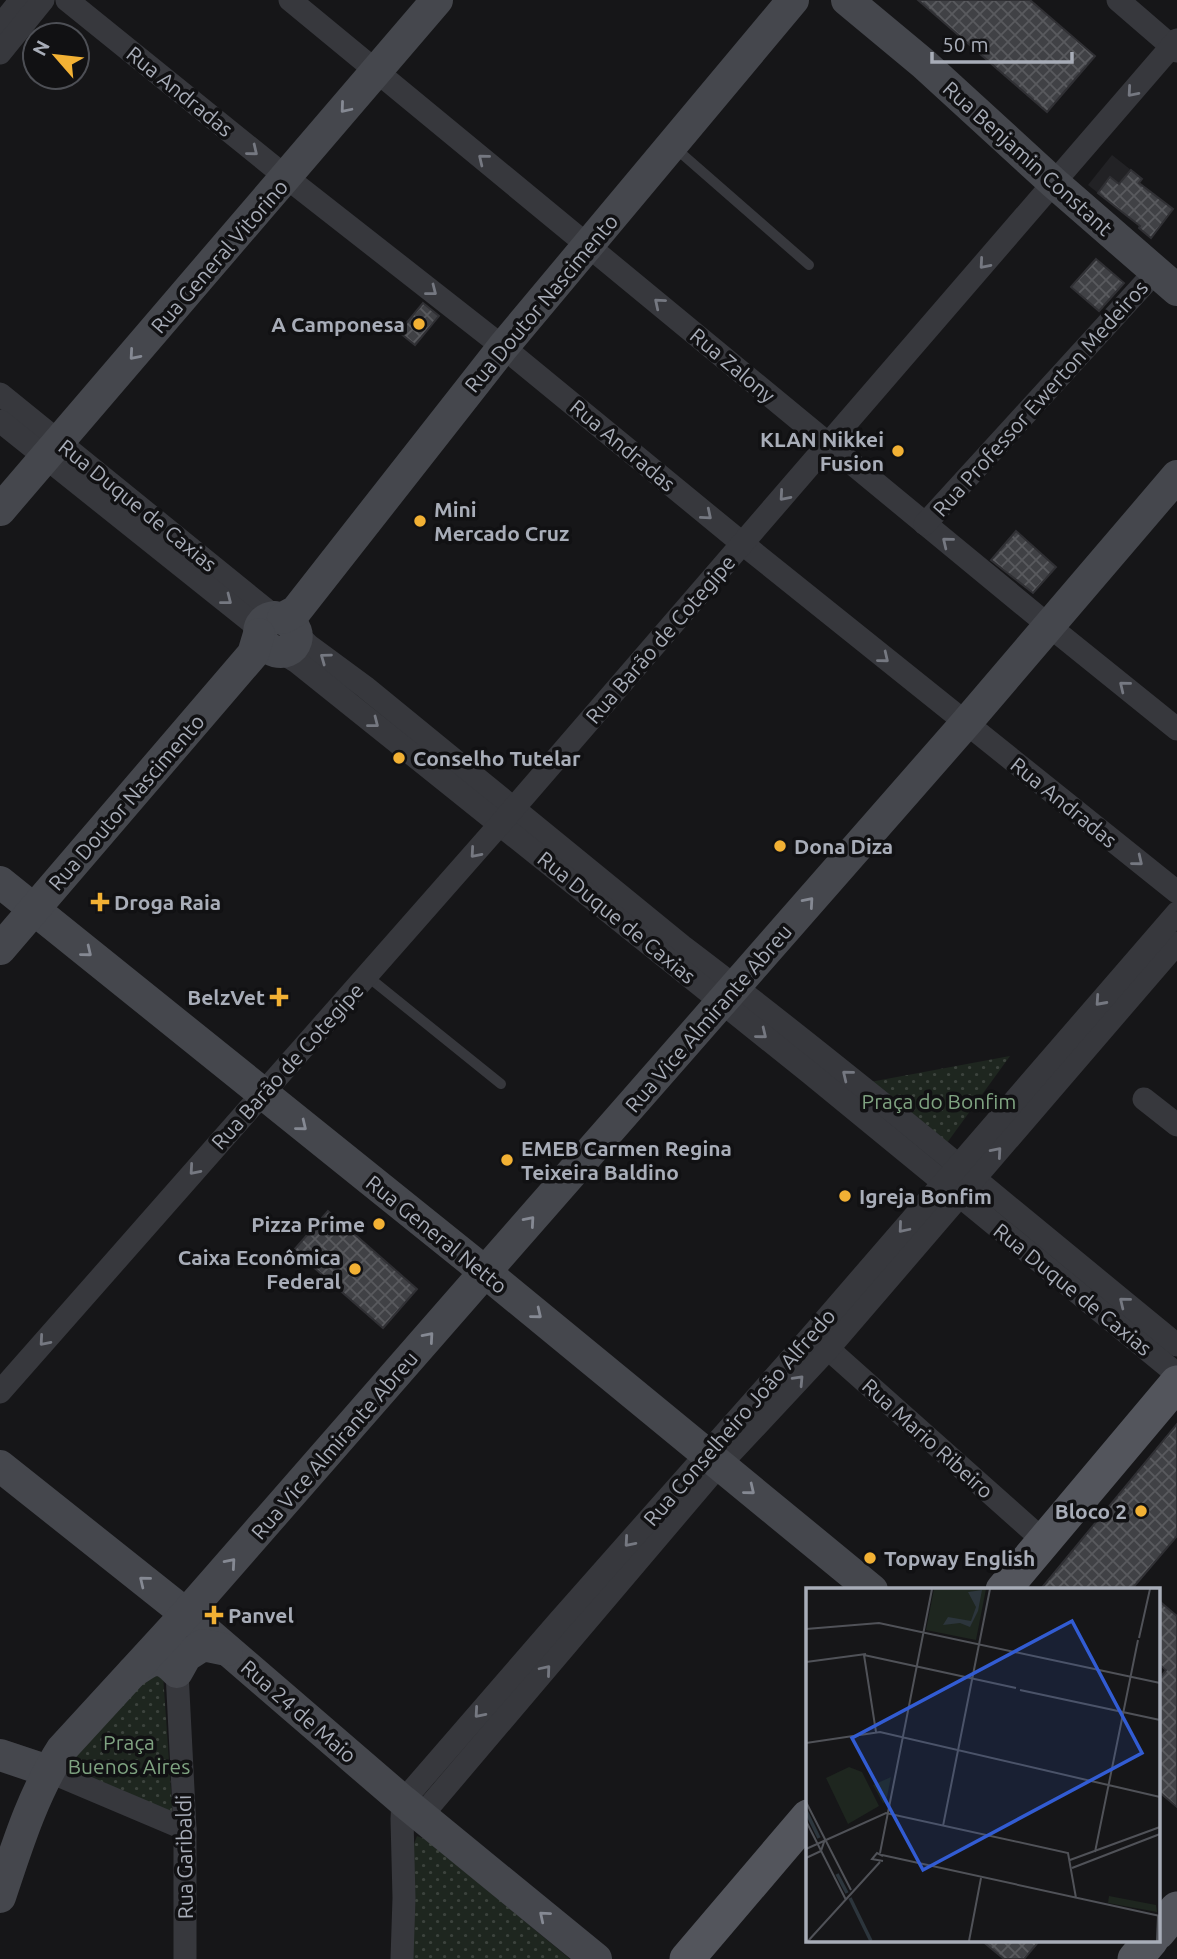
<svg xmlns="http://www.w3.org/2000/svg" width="1177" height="1959" font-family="Ubuntu,sans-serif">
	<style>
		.built { fill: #222225 }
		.green { fill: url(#green-dots) }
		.building { fill: url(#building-cross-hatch); stroke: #303034; stroke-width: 2 }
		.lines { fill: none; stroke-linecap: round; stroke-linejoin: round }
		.lane { stroke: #37383d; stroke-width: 10 }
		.street { stroke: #37383d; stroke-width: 23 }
		.secondary { stroke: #45474d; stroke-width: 32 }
		.primary { stroke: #53555c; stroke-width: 35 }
		.oneway { stroke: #757881 }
		.oneway2 { stroke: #858993 }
		.poi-dot { fill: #f2b134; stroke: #111113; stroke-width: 2.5 }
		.labels { text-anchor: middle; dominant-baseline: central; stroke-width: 7; stroke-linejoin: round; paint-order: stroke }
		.street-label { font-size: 21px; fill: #a8adb8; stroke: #111113 }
		.poi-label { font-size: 21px; font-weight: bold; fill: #a8adb8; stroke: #111113; text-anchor: start }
		.park-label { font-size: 21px; fill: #7fa381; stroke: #111113 }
		.inset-river { fill: none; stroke: #2c353c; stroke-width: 3.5 }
		.inset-road { fill: none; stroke: #505258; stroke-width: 2 }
		.view { fill: #325cd3; fill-opacity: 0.15; stroke: #325cd3; stroke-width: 3.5 }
		.inset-edge { fill: none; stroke: #a8adb8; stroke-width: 3.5 }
	</style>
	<defs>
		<pattern id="green-dots" width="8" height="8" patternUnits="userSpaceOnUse" patternTransform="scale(1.75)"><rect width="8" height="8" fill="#1e261f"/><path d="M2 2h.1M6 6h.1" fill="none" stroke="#3c433d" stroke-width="1.8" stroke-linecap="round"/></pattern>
		<pattern id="building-cross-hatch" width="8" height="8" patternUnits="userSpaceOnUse" patternTransform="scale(1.75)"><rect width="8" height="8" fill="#404145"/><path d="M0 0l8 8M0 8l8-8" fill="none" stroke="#595a5e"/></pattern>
	</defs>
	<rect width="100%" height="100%" fill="#161618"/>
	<path class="built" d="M1112,155L1131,170L1119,184L1110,178L1098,193L1088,185Z"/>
	<g class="green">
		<path d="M1010,1056L944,1147L870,1082Z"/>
		<path d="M153,1674L163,1675L173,1819L61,1767Z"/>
		<path d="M417,1836L427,1840L570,1959H406L414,1844Z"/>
	</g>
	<g class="building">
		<path d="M918,0H1030L1095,56L1047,112Z"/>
		<path d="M1131,170L1142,179L1139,183L1173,209L1151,238L1139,228L1140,226L1098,193L1110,177L1119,184Z"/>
		<path d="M1096,259L1124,283L1099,311L1071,287Z"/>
		<path d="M423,303L439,316L415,345L399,332Z"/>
		<path d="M1016,531L1056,567L1033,593L991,560Z"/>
		<path d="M328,1211L417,1289L383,1328L294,1250Z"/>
		<path d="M1177,1424V1536L1131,1590H1040Z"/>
		<path d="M1158,1600L1177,1616V1807L1158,1791V1680L1166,1670L1158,1663Z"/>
		<path d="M981,1940H1040L1024,1959H1004Z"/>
	</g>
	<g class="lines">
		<g class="lane">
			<path d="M674,147L809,265"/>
			<path d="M367,976L501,1084"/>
		</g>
		<g class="street">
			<path d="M67,0L286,177L503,347L743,544L1177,892"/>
			<path d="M290,0L1048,625L1177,729"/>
			<path d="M1118,0L1177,51"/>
			<path d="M0,26L21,0"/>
			<path d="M0,53L43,0"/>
			<path d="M0,394L275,617"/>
			<path d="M0,421L259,628"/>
			<path d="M925,524L1155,272"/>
			<path d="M297,634L308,645L365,687L682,946C851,1074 1013,1211 1177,1345"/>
			<path d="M281,652L297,662L810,1073L1177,1374"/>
			<path d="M1144,1099L1177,1125"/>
			<path d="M816,1338L1044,1541"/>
			<path d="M0,1392L501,823L1177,40"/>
			<path d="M177,1672L185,1829V1959"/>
			<path d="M48,1771L185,1829"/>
			<path d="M422,1815L713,1472L828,1349L1177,943"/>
			<path d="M402,1959L404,1898L402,1819L403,1801L559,1621L812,1335L1177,913"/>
		</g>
		<g class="secondary">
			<path d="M847,0L924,64L1054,183L1177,290"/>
			<path d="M0,510L437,0"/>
			<path d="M275,617C311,623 297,663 270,649C265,646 261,641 260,636C257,625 265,618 275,617Z"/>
			<path d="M283,618L296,611L503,347L793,0"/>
			<path d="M0,882L485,1272L872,1590"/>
			<path d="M0,949L253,654L259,634"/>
			<path d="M0,1466L186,1614L403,1801L596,1959"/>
			<path d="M133,1672C152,1659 159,1653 177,1672L186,1656L203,1645L227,1650"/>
			<path d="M0,1755L48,1771"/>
			<path d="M0,1897C17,1846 33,1794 62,1749L186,1614L485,1272L966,723L1177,476"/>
		</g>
		<g class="primary">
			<path d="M1003,1590L1177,1383"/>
			<path d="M1158,1932L1177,1909"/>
			<path d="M687,1959L808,1817"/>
			<path d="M1135,1959L1151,1940"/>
		</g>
	</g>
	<defs><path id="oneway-chevron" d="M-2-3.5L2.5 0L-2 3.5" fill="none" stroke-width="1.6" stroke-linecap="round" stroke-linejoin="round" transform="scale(1.75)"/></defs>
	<g class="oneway">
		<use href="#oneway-chevron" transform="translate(1132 92) rotate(131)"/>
		<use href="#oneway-chevron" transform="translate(253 151) rotate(39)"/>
		<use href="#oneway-chevron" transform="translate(483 159) rotate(-141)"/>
		<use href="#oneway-chevron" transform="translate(984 264) rotate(131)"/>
		<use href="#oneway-chevron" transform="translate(432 291) rotate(38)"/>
		<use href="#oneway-chevron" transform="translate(659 303) rotate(-140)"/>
		<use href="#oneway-chevron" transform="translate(784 496) rotate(131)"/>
		<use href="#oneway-chevron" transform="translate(707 515) rotate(40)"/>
		<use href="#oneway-chevron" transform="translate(947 542) rotate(-141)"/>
		<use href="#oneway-chevron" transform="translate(227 600) rotate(38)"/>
		<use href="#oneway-chevron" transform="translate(325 658) rotate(-144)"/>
		<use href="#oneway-chevron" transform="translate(884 658) rotate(39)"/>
		<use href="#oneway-chevron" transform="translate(1124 686) rotate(-141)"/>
		<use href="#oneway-chevron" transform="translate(374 723) rotate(38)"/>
		<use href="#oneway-chevron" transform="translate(475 853) rotate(131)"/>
		<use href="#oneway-chevron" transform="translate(1138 861) rotate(39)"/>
		<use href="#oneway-chevron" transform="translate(1100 1001) rotate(132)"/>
		<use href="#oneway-chevron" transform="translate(762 1034) rotate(39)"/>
		<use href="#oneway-chevron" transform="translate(847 1075) rotate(-141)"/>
		<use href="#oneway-chevron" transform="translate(997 1152) rotate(-49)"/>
		<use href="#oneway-chevron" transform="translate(194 1170) rotate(131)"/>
		<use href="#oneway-chevron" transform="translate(903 1228) rotate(130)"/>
		<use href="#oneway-chevron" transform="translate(1124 1302) rotate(-141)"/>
		<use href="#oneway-chevron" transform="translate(44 1341) rotate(131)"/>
		<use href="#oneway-chevron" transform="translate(799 1380) rotate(-47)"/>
		<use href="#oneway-chevron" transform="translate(629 1542) rotate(131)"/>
		<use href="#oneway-chevron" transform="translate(546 1670) rotate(-50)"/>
		<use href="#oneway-chevron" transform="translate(479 1713) rotate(131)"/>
	</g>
	<g class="oneway2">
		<use href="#oneway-chevron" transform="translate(345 108) rotate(130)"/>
		<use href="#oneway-chevron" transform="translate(134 355) rotate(131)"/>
		<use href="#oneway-chevron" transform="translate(809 902) rotate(-49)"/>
		<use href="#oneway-chevron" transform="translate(87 952) rotate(39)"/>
		<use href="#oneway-chevron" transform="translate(302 1126) rotate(39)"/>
		<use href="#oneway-chevron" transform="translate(530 1221) rotate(-49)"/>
		<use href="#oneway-chevron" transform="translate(537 1314) rotate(39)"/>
		<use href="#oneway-chevron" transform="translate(429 1337) rotate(-49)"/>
		<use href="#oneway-chevron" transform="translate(750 1490) rotate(39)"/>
		<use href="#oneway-chevron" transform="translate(231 1563) rotate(-49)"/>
		<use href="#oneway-chevron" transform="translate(144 1581) rotate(-141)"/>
		<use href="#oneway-chevron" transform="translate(544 1916) rotate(-140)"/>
	</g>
	<g class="poi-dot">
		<circle cx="419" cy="324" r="7"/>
		<circle cx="898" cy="451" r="7"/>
		<circle cx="420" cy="521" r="7"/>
		<circle cx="399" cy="758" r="7"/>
		<circle cx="780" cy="846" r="7"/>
		<path d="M96.5 891.5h7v7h7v7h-7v7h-7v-7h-7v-7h7z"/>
		<path d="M275.5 986.5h7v7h7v7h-7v7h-7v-7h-7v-7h7z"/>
		<circle cx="507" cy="1160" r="7"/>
		<circle cx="845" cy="1196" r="7"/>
		<circle cx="379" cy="1224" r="7"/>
		<circle cx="355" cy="1269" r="7"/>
		<circle cx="1141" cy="1511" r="7"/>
		<circle cx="870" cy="1558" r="7"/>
		<path d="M210.5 1604.5h7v7h7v7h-7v7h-7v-7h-7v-7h7z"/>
	</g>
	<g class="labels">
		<g class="street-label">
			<text transform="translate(180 91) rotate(39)">Rua Andradas</text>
			<text transform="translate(1028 158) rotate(42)">Rua Benjamin Constant</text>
			<text transform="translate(219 256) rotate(-49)">Rua General Vitorino</text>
			<text transform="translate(541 303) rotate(-50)">Rua Doutor Nascimento</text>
			<text transform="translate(733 365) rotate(40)">Rua Zalony</text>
			<text transform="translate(1040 398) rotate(-48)">Rua Professor Ewerton Medeiros</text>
			<text transform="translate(623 445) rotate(40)">Rua Andradas</text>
			<text transform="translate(138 505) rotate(39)">Rua Duque de Caxias</text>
			<text transform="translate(660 639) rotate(-49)">Rua Barão de Cotegipe</text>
			<text transform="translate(126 802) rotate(-49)">Rua Doutor Nascimento</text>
			<text transform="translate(1064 802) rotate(39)">Rua Andradas</text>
			<text transform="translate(617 917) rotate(39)">Rua Duque de Caxias</text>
			<text transform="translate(708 1018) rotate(-49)">Rua Vice Almirante Abreu</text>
			<text transform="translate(287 1066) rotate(-48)">Rua Barão de Cotegipe</text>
			<text transform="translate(437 1234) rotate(39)">Rua General Netto</text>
			<text transform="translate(1073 1289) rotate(39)">Rua Duque de Caxias</text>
			<text transform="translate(739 1417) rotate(-49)">Rua Conselheiro João Alfredo</text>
			<text transform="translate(928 1438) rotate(42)">Rua Mario Ribeiro</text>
			<text transform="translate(334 1445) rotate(-49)">Rua Vice Almirante Abreu</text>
			<text transform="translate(299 1711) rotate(41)">Rua 24 de Maio</text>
			<text transform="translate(184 1857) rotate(-91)">Rua Garibaldi</text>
		</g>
		<g class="poi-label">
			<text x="405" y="324" text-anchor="end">A Camponesa</text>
			<text x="884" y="439" text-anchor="end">KLAN Nikkei<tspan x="884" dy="24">Fusion</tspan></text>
			<text x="434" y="509">Mini<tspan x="434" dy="24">Mercado Cruz</tspan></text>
			<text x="413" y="758">Conselho Tutelar</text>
			<text x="794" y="846">Dona Diza</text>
			<text x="114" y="902">Droga Raia</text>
			<text x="265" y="997" text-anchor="end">BelzVet</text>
			<text x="521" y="1148">EMEB Carmen Regina<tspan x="521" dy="24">Teixeira Baldino</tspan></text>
			<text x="859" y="1196">Igreja Bonfim</text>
			<text x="365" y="1224" text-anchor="end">Pizza Prime</text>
			<text x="341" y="1257" text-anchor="end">Caixa Econômica<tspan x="341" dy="24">Federal</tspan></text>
			<text x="1127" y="1511" text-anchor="end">Bloco 2</text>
			<text x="884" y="1558">Topway English</text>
			<text x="228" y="1615">Panvel</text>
		</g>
		<g class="park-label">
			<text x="939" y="1101">Praça do Bonfim</text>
			<text x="129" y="1742">Praça<tspan x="129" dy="24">Buenos Aires</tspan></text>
		</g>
	</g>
	<g transform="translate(806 1588)">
		<rect width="354" height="354" fill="#161618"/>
		<path d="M128,1H180L170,52L120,42ZM43,179L56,184L73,218L42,236L20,190ZM85,189L80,214L77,215L67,197ZM303,308L350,317L351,324L302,315Z" fill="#1e261f"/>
		<path d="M176,2L172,23L164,39L154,35L137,37L142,29L165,33L170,19L162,4Z" fill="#2c353c"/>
		<path class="inset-river" d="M0,223L13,250M31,286L41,305M44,310L65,353"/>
		<path class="inset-road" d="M0,41L73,35L354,95M333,50L344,1M58,67L210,100M58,67L70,144M0,74L60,66M214,102L354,132M0,155L74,144L354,209M0,214L45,302M0,233L40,312M137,238L184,1M0,261L80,225L262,265L270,310M289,264L332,52M74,265L126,1M76,267L354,328M77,268L71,265L66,271L77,273M0,270L15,263L19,251M264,272L354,239M266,280L354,246M2,353L74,274M163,353L175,290M351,353L352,328"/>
		<path class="view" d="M266,33L336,165L117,282L46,150Z"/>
		<rect width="354" height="354" class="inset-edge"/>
	</g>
	<g transform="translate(56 56) rotate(298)"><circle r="33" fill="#111113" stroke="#4d4f55" stroke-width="2"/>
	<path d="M0-5L12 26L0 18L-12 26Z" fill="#f2b134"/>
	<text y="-10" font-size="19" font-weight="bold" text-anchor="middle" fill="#a8adb8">N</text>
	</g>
	<path d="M932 52v10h140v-10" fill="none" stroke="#a8adb8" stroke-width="3.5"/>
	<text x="942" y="52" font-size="21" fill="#a8adb8" stroke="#111113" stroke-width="5" paint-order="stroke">50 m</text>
</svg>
